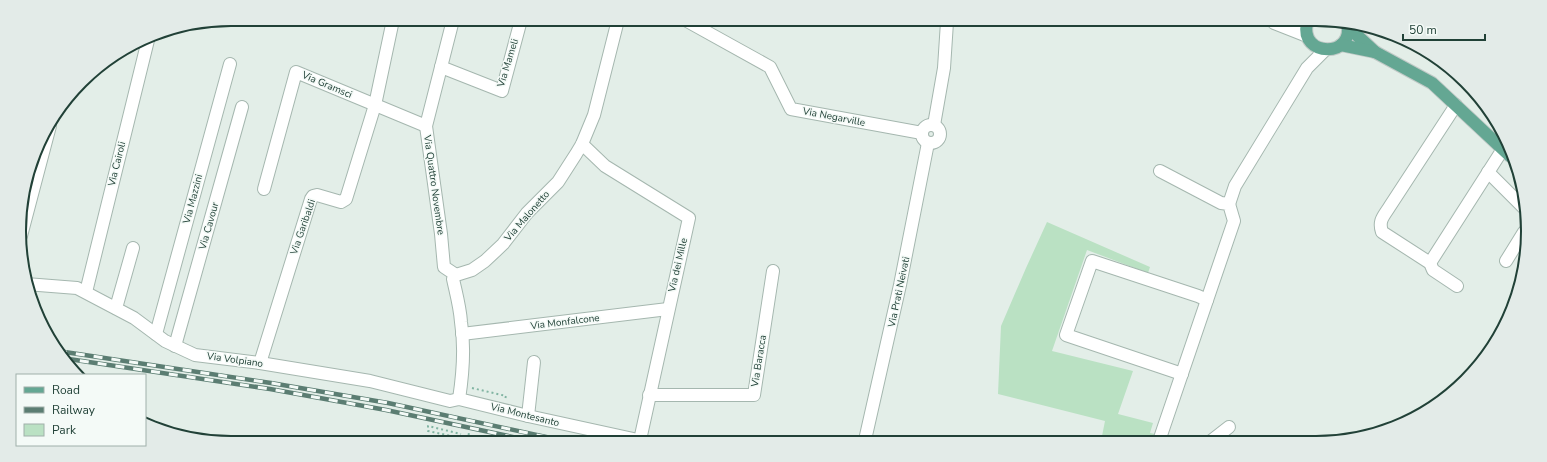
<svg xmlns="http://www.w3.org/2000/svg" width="1547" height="462" font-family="'Nunito Sans',sans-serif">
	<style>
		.green { fill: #bae1c3 }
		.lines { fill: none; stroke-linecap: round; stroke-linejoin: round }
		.minor-casing { stroke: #a5b7af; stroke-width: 14 }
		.major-casing { stroke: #c1cac7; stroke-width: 14 }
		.path { stroke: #81b4a2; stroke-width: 2; stroke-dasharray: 2 3; stroke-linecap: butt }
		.minor { stroke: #fff; stroke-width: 12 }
		.major { stroke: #64a793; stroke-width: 12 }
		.rail-casing { stroke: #5b7d72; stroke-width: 4.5 }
		.rail { stroke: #f4faf7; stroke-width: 3; stroke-dasharray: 9; stroke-linecap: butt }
		.labels { text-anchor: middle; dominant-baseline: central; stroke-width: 3; stroke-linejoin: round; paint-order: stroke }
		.street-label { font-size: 10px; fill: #214137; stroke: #f4faf7 }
		.rim { fill: none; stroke: #214137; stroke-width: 2 }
	</style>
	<rect width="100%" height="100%" fill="#e3eee8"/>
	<path class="green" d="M1047,222L1150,267L1148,273L1087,250L1052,351L1133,371L1118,414L1153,423L1150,433L1155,434L1152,441H1101L1105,421L998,394L1001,326L1026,268Z"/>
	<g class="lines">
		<defs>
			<g id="minor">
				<path d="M453,20L426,126L441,234L444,267L456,275"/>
				<path d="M687,21L770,67L791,109L922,133"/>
				<path d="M1274,23L1307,36"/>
				<path d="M441,67L502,91L521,20"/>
				<path d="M1456,105L1390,206C1384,216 1378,220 1382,232L1430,263L1433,270L1457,286"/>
				<circle cx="931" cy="134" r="9"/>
				<path d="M934,125L944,68L947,22"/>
				<path d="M582,144L605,166L689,218L640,440"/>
				<path d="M1488,172L1524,208"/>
				<path d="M264,189L296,72L426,126"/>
				<path d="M1229,204L1235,186L1307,68L1325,50"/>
				<path d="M21,236L50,126"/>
				<path d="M1506,261L1524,232"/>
				<path d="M1430,263L1503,149"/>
				<path d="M26,284L77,288L134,318L165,341L195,355L260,363L370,381L450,401L459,399L528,416L638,440"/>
				<path d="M86,292L149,36"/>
				<path d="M116,308L133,248"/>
				<path d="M156,334L230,64"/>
				<path d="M462,334L668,309"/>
				<path d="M175,346L242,107"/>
				<path d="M260,363L311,199L313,196L317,195L341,202L346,199L375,105L393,20"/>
				<path d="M1182,374L1066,335L1092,261L1198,296L1207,300"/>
				<path d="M649,395H754L773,271"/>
				<path d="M459,399C463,373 465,347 461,322C460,307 456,293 453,279L456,275L472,270L485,261L503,244L527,213L558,182L576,154L582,144L594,115L618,20"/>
				<path d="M528,416L534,362"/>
				<path d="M865,440L900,285L928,143"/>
				<path d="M1159,441L1234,221L1229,204L1221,203L1160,171"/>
				<path d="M1211,441L1229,427"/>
			</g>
			<g id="major">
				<path d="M1307,23C1299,58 1356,58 1347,23"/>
				<path d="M1348,27L1375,52L1432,83L1510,156"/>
				<path d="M1341,45L1375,52"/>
			</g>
		</defs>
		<use href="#minor" class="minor-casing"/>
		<use href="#major" class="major-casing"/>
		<g class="path">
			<path d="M472,388L506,396L505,399"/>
			<path d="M451,439V436L428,431V426L461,434"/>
			<path d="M463,439V437"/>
			<path d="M468,440L469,432"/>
			<path d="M473,440V437"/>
		</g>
		<use href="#minor" class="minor"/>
		<use href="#major" class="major"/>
		<defs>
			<g id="rail">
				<path d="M58,351L271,383L388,403L560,440"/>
				<path d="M62,358L270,389L386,410L527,440"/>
			</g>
		</defs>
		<use href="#rail" class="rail-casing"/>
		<use href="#rail" class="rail"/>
	</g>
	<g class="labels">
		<g class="street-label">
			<text transform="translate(508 63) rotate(-73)">Via Mameli</text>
			<text transform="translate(327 85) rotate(23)">Via Gramsci</text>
			<text transform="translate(834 117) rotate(11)">Via Negarville</text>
			<text transform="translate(117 164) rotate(-76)">Via Cairoli</text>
			<text transform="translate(434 185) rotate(82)">Via Quattro Novembre</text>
			<text transform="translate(193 199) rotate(-75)">Via Mazzini</text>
			<text transform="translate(527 216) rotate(-49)">Via Malonetto</text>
			<text transform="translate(209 226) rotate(-74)">Via Cavour</text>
			<text transform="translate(303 227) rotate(-71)">Via Garibaldi</text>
			<text transform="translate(678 265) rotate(-77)">Via dei Mille</text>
			<text transform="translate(899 292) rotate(-78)">Via Prati Neivati</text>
			<text transform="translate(565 322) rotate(-7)">Via Monfalcone</text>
			<text transform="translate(235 360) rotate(8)">Via Volpiano</text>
			<text transform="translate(759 361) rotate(-81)">Via Baracca</text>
			<text transform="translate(525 415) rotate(14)">Via Montesanto</text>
		</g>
	</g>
	<path d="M0 0H1547V462H0ZM231 26H1316A205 205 0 0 1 1521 231V231A205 205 0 0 1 1316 436H231A205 205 0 0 1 26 231V231A205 205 0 0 1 231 26Z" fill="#e3ebe8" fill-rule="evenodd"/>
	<path class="rim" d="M231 26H1316A205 205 0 0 1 1521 231V231A205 205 0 0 1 1316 436H231A205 205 0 0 1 26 231V231A205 205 0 0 1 231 26Z"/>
	<rect x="16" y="374" width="130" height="72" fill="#f4faf7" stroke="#a0b0aa"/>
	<rect x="24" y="387" width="20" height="6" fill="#64a793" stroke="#a0b0aa"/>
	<text x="52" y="394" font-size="12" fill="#214137">Road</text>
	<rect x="24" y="407" width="20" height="6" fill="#5b7d72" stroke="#a0b0aa"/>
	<text x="52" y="414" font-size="12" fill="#214137">Railway</text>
	<rect x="24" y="424" width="20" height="12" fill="#bae1c3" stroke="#a0b0aa"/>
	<text x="52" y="434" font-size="12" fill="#214137">Park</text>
	<path d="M1403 34v6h82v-6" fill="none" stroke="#214137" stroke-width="2"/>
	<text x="1409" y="34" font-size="12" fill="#214137" stroke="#f4faf7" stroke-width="3" paint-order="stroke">50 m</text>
</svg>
